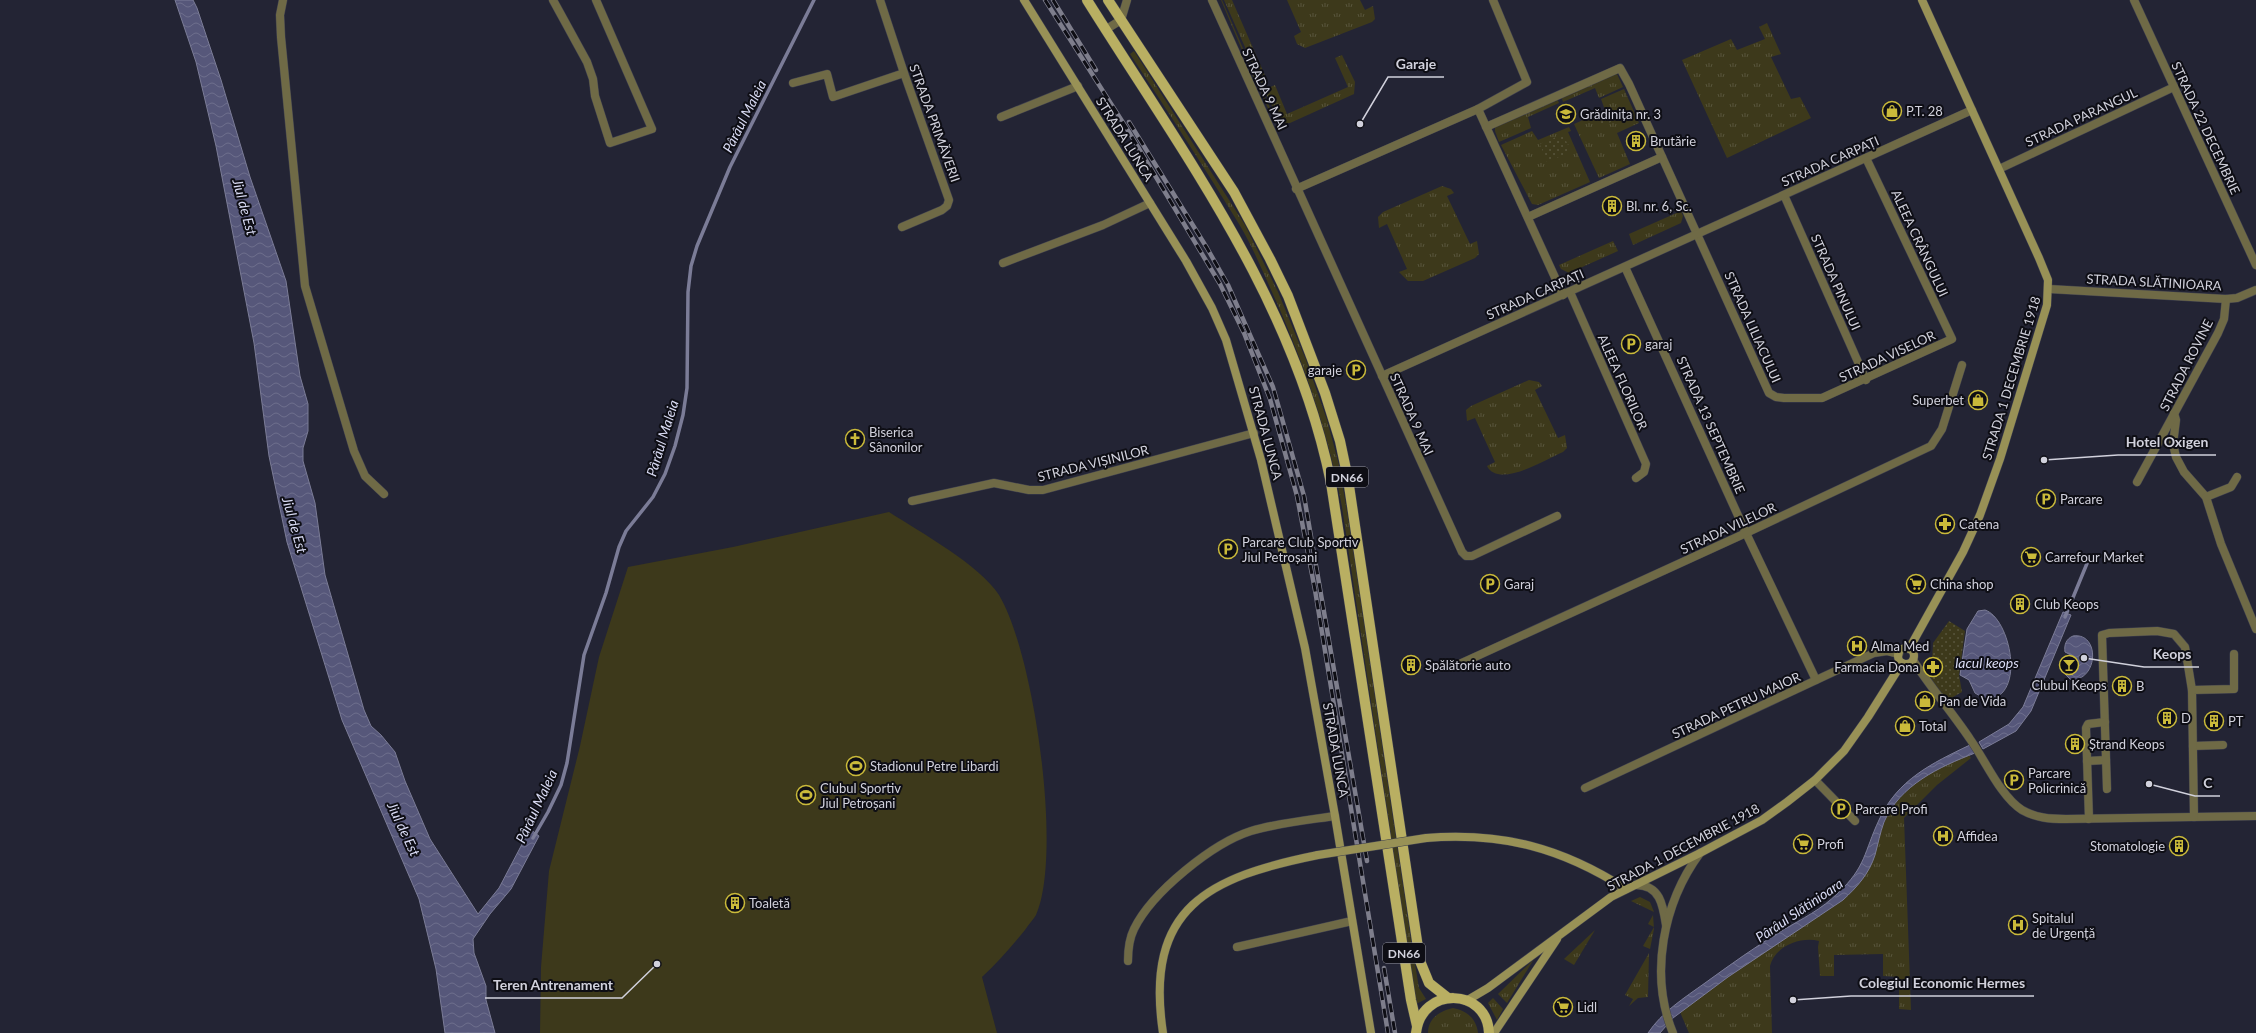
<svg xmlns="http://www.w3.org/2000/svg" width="2256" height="1033" font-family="Lato,sans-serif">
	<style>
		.grass { fill: url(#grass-tufts) }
		.park { fill: url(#park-dots) }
		.garden { fill: #3d391b }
		.water { fill: url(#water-waves); stroke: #7b7c97 }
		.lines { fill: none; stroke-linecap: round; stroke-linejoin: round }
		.stream { stroke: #7b7c97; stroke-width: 3.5 }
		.minor-casing { stroke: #3f404f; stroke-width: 9 }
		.tertiary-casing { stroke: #3f404f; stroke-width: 9 }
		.secondary-casing { stroke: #3f404f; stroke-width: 9 }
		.primary-casing { stroke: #3f404f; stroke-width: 11 }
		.minor { stroke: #6f6a46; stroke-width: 8 }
		.tertiary { stroke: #6f6a46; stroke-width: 8 }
		.secondary { stroke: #989156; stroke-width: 8 }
		.primary { stroke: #b9af62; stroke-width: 10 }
		.rail-casing { stroke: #7e7e8c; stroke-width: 4.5 }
		.rail { stroke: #0e0e15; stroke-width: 3; stroke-dasharray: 9; stroke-linecap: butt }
		.secondary-bridge-casing { stroke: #3f404f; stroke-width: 9; stroke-linecap: butt }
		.secondary-bridge { stroke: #989156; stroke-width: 8 }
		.labels { text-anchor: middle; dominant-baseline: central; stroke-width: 4; stroke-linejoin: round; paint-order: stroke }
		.shield { fill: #0e0e15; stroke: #9696a0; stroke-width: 1 }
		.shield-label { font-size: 12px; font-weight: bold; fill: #d1d1dc }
		.street-label { font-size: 13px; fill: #d1d1dc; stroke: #0e0e15 }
		.poi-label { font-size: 13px; fill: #d1d1dc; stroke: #0e0e15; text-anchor: start }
		.water-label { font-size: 14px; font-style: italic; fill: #d9dbf4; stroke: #0e0e15 }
		.leader { fill: none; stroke: #d1d1dc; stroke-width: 1.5 }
		.callout-dot { fill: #d1d1dc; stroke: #0e0e15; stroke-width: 1.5 }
		.callout-label { font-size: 14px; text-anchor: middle; font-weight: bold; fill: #d1d1dc; stroke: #0e0e15; stroke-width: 4; stroke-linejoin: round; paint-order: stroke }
	</style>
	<defs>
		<pattern id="grass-tufts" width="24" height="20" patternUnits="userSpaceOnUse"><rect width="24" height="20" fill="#3d391b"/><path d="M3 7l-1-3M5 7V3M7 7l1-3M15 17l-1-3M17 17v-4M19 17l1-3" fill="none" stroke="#58553c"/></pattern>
		<pattern id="park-dots" width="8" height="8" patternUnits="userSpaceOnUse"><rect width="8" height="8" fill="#3d391b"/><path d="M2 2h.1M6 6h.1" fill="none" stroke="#58553c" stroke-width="1.8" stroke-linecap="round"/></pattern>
		<pattern id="water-waves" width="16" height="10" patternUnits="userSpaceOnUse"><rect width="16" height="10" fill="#56577a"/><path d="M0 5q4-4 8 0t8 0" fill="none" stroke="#6d6e8c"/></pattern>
	</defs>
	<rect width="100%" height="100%" fill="#232434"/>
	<g class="grass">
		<path d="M1221,0H1222L1258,83L1255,81Z"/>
		<path d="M1224,0H1232L1267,80L1261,83Z"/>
		<path d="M1287,0H1360L1365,10L1373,6L1375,19L1372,22L1305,48L1297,44L1294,36L1301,32Z"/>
		<path d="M1767,23L1781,54L1771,57L1791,99L1800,97L1811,118L1727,158L1682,60L1731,39L1737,50L1765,39L1759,27Z"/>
		<path d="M1134,51L1245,225L1278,292L1306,360L1327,420L1339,465L1349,523L1412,946L1419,988L1426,999L1416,1004L1342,507C1329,435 1306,370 1277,303C1265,277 1254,249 1239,224C1204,167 1167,110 1130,54Z"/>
		<path d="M1342,55L1355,82L1354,94L1290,123L1281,124L1264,90L1275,85L1287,114L1348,87L1335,58Z"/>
		<path d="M1617,74L1623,87L1599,98L1595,88L1563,102L1561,96Z"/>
		<path d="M1624,89L1639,123L1617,133L1630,164L1599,178L1574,124L1605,110L1601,99Z"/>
		<path d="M1262,91L1278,124L1275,122L1261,94Z"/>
		<path d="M1557,98L1559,103L1528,117L1531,128L1499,142L1495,131V127Z"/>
		<path d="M1569,127L1571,131L1568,132L1590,182L1538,205L1532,204L1501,145L1532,131L1538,140Z"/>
		<path d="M1442,186L1451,189L1454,193L1447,196L1470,244L1477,241L1479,254L1475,258L1423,281H1408L1399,272L1407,269L1387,224L1379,228L1378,217L1383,212Z"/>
		<path d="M1681,211L1683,216L1681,223L1633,245L1629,234Z"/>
		<path d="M1613,241L1618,251L1569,273L1561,269L1559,265Z"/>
		<path d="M1529,380L1539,382L1542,386L1535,390L1558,438L1565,435L1567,448L1563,452C1546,459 1499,489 1487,466L1495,462L1475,418L1467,421L1466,410L1471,406Z"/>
		<path d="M1968,754L1971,758L1937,785L1904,818L1911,1010L1899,1009V977L1883,976V954L1834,955V976H1820L1818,947L1819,941C1801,936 1775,946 1770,966L1772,1033H1689L1680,1012C1714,987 1749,962 1784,938C1808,922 1835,909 1856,887C1874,868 1874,844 1885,821C1900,787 1936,769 1968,754Z"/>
		<path d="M1640,897L1650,902L1654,912L1631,901Z"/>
		<path d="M1653,915L1654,929L1650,949L1643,946L1654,927L1648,924Z"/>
		<path d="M1595,930L1574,965L1564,959Z"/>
		<path d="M1649,953L1648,997L1638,998L1629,1006L1633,999L1625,995Z"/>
		<path d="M1534,959L1507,1003L1498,994Z"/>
		<path d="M1493,998L1503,1009L1497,1020L1488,1003Z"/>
		<path d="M1453,1008C1467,1011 1476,1018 1478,1033H1428C1428,1018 1440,1011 1453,1008Z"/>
	</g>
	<g class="park">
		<path d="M1614,111L1617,119L1600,127L1596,119Z"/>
		<path d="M1563,134L1571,152L1547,162L1540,144Z"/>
		<path d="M1949,621L1965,631L1959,675L1962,692L1946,701L1931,679L1933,643Z"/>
	</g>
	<path class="garden" d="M889,512C920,532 980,565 999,595C1034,653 1063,854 1036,915C1033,920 1028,925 1025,930C1011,947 998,962 982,977L997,1033H540L541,967L549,871L580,746L599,657L628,567L733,547Z"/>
	<g class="water">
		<path d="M175,0H193L197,8L221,80L250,177L286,281L300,376L308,404V431L303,448V461L315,503L325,575L364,710L371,726L381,735L395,752L405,781L430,839L478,914L499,888L530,829L539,836L511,889L490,914L473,939L474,953L486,986V1000L495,1033H445L436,969L419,899L342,720L287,542L269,456L254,343L216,146L196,62Z"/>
		<path d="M1985,610C2010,618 2027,696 1987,700L1975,693L1969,680L1960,675L1967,629L1978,611Z"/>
		<path d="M2063,612L2071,615L2031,711L2016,731L1983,749L1979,742L2009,724L2023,707Z"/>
		<path d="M2073,636C2100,632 2099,680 2071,680L2065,674L2075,672L2078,662L2075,657L2065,652C2064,645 2066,639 2073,636Z"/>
		<path d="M1970,745L1975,753C1939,767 1900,785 1884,822C1880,833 1878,844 1875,855C1869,874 1857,887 1843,900L1728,977L1673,1018L1660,1033H1648C1662,1012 1684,998 1705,983C1730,965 1756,946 1783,930C1802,919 1822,909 1838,893C1866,867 1864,852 1879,820C1897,780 1932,763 1970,745Z"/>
	</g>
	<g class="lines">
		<g class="stream">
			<path d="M2065,617L2088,561"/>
			<path d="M533,838L548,812L561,785L567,763L584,655L606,593L619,547L626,531L653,497L665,474L675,446L683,415L687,388L688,292L691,266L697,246L730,167L814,0"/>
		</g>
		<defs>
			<g id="minor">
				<path d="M283,0L280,15L281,37L305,286L354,451L365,476L384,494"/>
				<path d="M553,0L587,62L593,79L595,96L610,143L652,129L596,0"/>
				<path d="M880,0L904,73L949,200L947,206L942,210L902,227"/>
				<path d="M1212,0L1462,552L1466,556H1472L1557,516"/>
				<path d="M2134,0L2256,265"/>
				<path d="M793,83L827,74L833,97L904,73"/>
				<path d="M1478,109L1563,295"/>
				<path d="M1001,117L1078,86"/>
				<path d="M1486,127L1620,68L1629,84L1769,393L1776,397L1784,398H1822L1952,339L1866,158"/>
				<path d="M1999,169L2174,87"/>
				<path d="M1296,189L1478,109L1527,82L1493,0"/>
				<path d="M1784,195L1866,380"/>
				<path d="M1528,217L1662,157"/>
				<path d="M1003,263L1103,225L1150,203"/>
				<path d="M1625,267L1746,533L1816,680"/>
				<path d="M2049,289L2226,299L2237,298L2256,290"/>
				<path d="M1570,292L1646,464L1644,472L1636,478"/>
				<path d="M1382,376L1972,110"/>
				<path d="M2174,413L2176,420L2173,444L2176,457L2184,472L2206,497L2221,544L2256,629"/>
				<path d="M2137,482L2218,333L2224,319L2226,299"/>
				<path d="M2206,497L2231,487L2237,477"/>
				<path d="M912,501L994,483L1029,490H1043L1254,433"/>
				<path d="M1913,660C1930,687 1952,712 1970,739C1985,760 2001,797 2022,810C2036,818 2050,819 2066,819L2256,816"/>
				<path d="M1453,667L1746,533L1931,446L1942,429L1962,365"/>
				<path d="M2193,746L2223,745"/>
				<path d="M2087,761L2106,760"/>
				<path d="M1815,780L1855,821"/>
				<path d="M1585,788L1874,653L1887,651L1899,654"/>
				<path d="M2107,789L2102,635L2109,633L2157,631L2174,634L2185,647L2192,690"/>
				<path d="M2194,817L2192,690L2234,689V654"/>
				<path d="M2089,819L2086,728L2088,724L2105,722"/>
				<path d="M1237,947L1352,921"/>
				<path d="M1128,961C1128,950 1129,939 1134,929C1152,892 1213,843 1251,831C1278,823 1308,820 1335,816"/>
			</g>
			<g id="tertiary">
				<path d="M1105,30L1121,20L1127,0"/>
				<path d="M1636,885C1660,885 1663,905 1666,925"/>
				<path d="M1673,1033C1649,975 1663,903 1700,853"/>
			</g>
			<g id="secondary">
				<path d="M1024,0L1186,261L1212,308L1226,340L1261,460L1305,648L1335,816L1371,1033"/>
				<circle cx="1906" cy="656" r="8"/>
				<path d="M1909,649L1963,552L1980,515L2000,459L2047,305L2048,280L2039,258L1922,0"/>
				<path d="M1426,838C1503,832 1562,848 1626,889"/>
				<path d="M1466,1001L1488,988L1611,897L1700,853L1762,820L1787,802L1815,780L1844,751L1868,717L1902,663"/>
				<path d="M1163,1033C1144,907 1209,877 1318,855"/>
				<path d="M1494,1033L1557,939"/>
			</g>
			<g id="primary">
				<path d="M1087,0C1184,155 1294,300 1331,483L1411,1000L1417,1026"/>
				<path d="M1108,0L1234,192L1270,259L1288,296L1325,393L1340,441L1348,479L1420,961L1429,983L1448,998"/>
				<path d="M1416,1033C1421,986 1487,987 1489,1033"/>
			</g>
		</defs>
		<use href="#minor" class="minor-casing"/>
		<use href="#tertiary" class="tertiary-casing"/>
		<use href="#secondary" class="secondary-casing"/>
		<use href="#primary" class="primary-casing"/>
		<use href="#minor" class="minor"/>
		<use href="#tertiary" class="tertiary"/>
		<use href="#secondary" class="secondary"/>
		<use href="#primary" class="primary"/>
		<defs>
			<g id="rail">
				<path d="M1045,0L1129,132L1220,284L1244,333L1270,399L1297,496L1315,590L1388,1033"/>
				<path d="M1053,0L1096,70"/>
				<path d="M1129,122L1207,248L1228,285L1273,387L1304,496L1367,861"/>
				<path d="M1384,968L1395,1033"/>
			</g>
		</defs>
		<use href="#rail" class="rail-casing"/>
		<use href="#rail" class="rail"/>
		<defs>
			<path id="secondary-bridge" d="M1318,855L1426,838"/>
		</defs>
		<use href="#secondary-bridge" class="secondary-bridge-casing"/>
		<use href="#secondary-bridge" class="secondary-bridge"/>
	</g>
	<defs>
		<symbol id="shop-ring" viewBox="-11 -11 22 22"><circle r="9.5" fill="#0e0e15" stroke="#caba3a" stroke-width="1.5"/><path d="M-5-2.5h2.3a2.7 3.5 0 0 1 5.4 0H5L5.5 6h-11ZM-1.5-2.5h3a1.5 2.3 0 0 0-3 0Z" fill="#caba3a"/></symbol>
		<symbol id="school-ring" viewBox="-11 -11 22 22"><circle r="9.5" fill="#0e0e15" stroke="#caba3a" stroke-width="1.5"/><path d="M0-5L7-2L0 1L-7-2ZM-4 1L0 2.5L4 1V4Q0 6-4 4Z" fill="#caba3a"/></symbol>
		<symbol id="building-ring" viewBox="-11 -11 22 22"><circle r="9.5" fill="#0e0e15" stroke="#caba3a" stroke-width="1.5"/><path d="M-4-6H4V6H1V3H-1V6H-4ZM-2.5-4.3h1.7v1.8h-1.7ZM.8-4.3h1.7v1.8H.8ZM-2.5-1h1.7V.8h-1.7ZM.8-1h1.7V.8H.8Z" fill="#caba3a"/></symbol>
		<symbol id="parking-ring" viewBox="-11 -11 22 22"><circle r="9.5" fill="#0e0e15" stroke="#caba3a" stroke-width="1.5"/><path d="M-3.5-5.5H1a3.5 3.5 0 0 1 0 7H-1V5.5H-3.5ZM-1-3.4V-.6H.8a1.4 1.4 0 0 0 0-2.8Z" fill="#caba3a"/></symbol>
		<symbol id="church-ring" viewBox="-11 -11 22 22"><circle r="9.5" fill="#0e0e15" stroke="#caba3a" stroke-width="1.5"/><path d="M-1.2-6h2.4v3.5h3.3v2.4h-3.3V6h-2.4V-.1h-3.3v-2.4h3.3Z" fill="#caba3a"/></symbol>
		<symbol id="pharmacy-ring" viewBox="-11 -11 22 22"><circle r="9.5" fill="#0e0e15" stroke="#caba3a" stroke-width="1.5"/><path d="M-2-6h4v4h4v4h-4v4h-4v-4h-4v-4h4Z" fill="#caba3a"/></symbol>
		<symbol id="supermarket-ring" viewBox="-11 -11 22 22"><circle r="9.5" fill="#0e0e15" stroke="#caba3a" stroke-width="1.5"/><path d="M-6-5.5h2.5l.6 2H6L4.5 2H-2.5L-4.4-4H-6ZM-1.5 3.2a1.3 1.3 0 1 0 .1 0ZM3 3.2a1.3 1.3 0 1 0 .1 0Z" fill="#caba3a"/></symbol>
		<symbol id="hospital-ring" viewBox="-11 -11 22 22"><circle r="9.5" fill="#0e0e15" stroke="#caba3a" stroke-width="1.5"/><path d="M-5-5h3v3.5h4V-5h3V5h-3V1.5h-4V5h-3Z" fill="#caba3a"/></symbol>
		<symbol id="bar-ring" viewBox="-11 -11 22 22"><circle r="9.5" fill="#0e0e15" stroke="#caba3a" stroke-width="1.5"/><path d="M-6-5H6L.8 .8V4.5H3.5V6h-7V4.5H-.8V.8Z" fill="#caba3a"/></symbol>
		<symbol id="stadium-ring" viewBox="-11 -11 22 22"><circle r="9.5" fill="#0e0e15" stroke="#caba3a" stroke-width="1.5"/><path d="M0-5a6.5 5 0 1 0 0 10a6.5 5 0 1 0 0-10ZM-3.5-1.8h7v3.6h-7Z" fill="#caba3a"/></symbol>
	</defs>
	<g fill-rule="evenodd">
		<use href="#shop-ring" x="1881" y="100" width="22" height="22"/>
		<use href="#school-ring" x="1555" y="103" width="22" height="22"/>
		<use href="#building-ring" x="1625" y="130" width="22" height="22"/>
		<use href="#building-ring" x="1601" y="195" width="22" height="22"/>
		<use href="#parking-ring" x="1620" y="333" width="22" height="22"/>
		<use href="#parking-ring" x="1345" y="359" width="22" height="22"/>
		<use href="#shop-ring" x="1967" y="389" width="22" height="22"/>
		<use href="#church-ring" x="844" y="428" width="22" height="22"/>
		<use href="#parking-ring" x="2035" y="488" width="22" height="22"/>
		<use href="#pharmacy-ring" x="1934" y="513" width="22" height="22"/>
		<use href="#parking-ring" x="1217" y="538" width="22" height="22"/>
		<use href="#supermarket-ring" x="2020" y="546" width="22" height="22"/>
		<use href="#parking-ring" x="1479" y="573" width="22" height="22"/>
		<use href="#supermarket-ring" x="1905" y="573" width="22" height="22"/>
		<use href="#building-ring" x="2009" y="593" width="22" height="22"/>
		<use href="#hospital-ring" x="1846" y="635" width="22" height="22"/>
		<use href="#building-ring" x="1400" y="654" width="22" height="22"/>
		<use href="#bar-ring" x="2058" y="654" width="22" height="22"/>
		<use href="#pharmacy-ring" x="1922" y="656" width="22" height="22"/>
		<use href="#building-ring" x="2111" y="675" width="22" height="22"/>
		<use href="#shop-ring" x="1914" y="690" width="22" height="22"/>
		<use href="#building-ring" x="2156" y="707" width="22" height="22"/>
		<use href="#building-ring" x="2203" y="710" width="22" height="22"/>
		<use href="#shop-ring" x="1894" y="715" width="22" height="22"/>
		<use href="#building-ring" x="2064" y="733" width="22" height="22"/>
		<use href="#stadium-ring" x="845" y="755" width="22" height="22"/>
		<use href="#parking-ring" x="2003" y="769" width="22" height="22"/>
		<use href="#stadium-ring" x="795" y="784" width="22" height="22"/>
		<use href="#parking-ring" x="1830" y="798" width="22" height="22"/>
		<use href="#hospital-ring" x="1932" y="825" width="22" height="22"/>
		<use href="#supermarket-ring" x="1792" y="833" width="22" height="22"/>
		<use href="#building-ring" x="2168" y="835" width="22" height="22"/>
		<use href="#building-ring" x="724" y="892" width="22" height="22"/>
		<use href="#hospital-ring" x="2007" y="914" width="22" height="22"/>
		<use href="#supermarket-ring" x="1552" y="996" width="22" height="22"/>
	</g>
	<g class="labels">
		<g class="shield">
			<rect x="1326" y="467" width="42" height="20" rx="3"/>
			<rect x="1383" y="943" width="42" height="20" rx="3"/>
		</g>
		<g class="shield-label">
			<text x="1347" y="477">DN66</text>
			<text x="1404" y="953">DN66</text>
		</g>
		<g class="street-label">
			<text transform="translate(1265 89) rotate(65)">STRADA 9 MAI</text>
			<text transform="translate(2081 117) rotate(-25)">STRADA PARANGUL</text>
			<text transform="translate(935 123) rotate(70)">STRADA PRIMĂVERII</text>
			<text transform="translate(2206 128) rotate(65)">STRADA 22 DECEMBRIE</text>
			<text transform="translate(1125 139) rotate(58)">STRADA LUNCA</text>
			<text transform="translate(1830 161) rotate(-24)">STRADA CARPAȚI</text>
			<text transform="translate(1920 243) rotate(65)">ALEEA CRÂNGULUI</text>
			<text transform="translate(1836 282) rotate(66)">STRADA PINULUI</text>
			<text transform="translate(2154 282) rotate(3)">STRADA SLĂTINIOARA</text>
			<text transform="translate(1535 294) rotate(-24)">STRADA CARPAȚI</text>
			<text transform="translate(1753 327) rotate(66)">STRADA LILIACULUI</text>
			<text transform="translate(1887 356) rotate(-25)">STRADA VISELOR</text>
			<text transform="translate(2186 365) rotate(-63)">STRADA ROVINE</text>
			<text transform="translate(2011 378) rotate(-73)">STRADA 1 DECEMBRIE 1918</text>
			<text transform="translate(1623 382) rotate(66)">ALEEA FLORILOR</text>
			<text transform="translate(1412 414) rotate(66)">STRADA 9 MAI</text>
			<text transform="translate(1711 425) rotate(66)">STRADA 13 SEPTEMBRIE</text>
			<text transform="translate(1266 433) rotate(75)">STRADA LUNCA</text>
			<text transform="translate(1093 463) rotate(-14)">STRADA VIȘINILOR</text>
			<text transform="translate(1728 528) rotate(-25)">STRADA VILELOR</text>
			<text transform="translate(1736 705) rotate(-25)">STRADA PETRU MAIOR</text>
			<text transform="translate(1336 750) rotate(80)">STRADA LUNCA</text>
			<text transform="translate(1683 847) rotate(-28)">STRADA 1 DECEMBRIE 1918</text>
		</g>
		<g class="poi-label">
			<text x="1906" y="111">P.T. 28</text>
			<text x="1580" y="114">Grădinița nr. 3</text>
			<text x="1650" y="141">Brutărie</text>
			<text x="1626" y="206">Bl. nr. 6, Sc.</text>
			<text x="1645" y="344">garaj</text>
			<text x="1342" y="370" text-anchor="end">garaje</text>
			<text x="1964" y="400" text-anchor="end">Superbet</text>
			<text x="869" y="432">Biserica<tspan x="869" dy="15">Sânonilor</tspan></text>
			<text x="2060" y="499">Parcare</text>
			<text x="1959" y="524">Catena</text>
			<text x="1242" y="542">Parcare Club Sportiv<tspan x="1242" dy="15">Jiul Petroșani</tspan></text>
			<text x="2045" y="557">Carrefour Market</text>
			<text x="1504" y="584">Garaj</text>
			<text x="1930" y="584">China shop</text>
			<text x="2034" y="604">Club Keops</text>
			<text x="1871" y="646">Alma Med</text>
			<text x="1425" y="665">Spălătorie auto</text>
			<text x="1919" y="667" text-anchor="end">Farmacia Dona</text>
			<text x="2069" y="685" text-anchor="middle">Clubul Keops</text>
			<text x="2136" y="686">B</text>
			<text x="1939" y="701">Pan de Vida</text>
			<text x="2181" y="718">D</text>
			<text x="2228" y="721">PT</text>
			<text x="1919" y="726">Total</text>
			<text x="2089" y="744">Ștrand Keops</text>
			<text x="870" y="766">Stadionul Petre Libardi</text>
			<text x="2028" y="773">Parcare<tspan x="2028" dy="15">Policrinică</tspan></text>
			<text x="820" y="788">Clubul Sportiv<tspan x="820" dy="15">Jiul Petroșani</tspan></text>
			<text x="1855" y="809">Parcare Profi</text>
			<text x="1957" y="836">Affidea</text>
			<text x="1817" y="844">Profi</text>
			<text x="2165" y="846" text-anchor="end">Stomatologie</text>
			<text x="749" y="903">Toaletă</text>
			<text x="2032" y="918">Spitalul<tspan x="2032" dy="15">de Urgență</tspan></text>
			<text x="1577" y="1007">Lidl</text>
		</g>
		<g class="water-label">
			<text transform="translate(744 116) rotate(-63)">Pârâul Maleia</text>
			<text transform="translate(245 207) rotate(75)">Jiul de Est</text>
			<text transform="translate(662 438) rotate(-73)">Pârâul Maleia</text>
			<text transform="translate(295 525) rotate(74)">Jiul de Est</text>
			<text x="1987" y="662">lacul keops</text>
			<text transform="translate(536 806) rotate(-65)">Pârâul Maleia</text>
			<text transform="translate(404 829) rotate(65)">Jiul de Est</text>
			<text transform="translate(1799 910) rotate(-34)">Pârâul Slătinioara</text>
		</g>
	</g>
	<path class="leader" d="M1360 124L1388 77H1444M2044 460L2118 455H2216M2084 658L2144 667H2199M2149 784L2195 796H2220M1793 1000L1851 996H2034M657 964L622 998H485"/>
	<g class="callout-dot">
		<circle cx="1360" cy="124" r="4"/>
		<circle cx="2044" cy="460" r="4"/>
		<circle cx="2084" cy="658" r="4"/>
		<circle cx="2149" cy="784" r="4"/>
		<circle cx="1793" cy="1000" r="4"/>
		<circle cx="657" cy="964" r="4"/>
	</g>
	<g class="callout-label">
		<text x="1416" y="69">Garaje</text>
		<text x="2167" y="447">Hotel Oxigen</text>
		<text x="2172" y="659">Keops</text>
		<text x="2208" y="788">C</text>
		<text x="1942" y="988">Colegiul Economic Hermes</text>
		<text x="553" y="990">Teren Antrenament</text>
	</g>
</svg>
